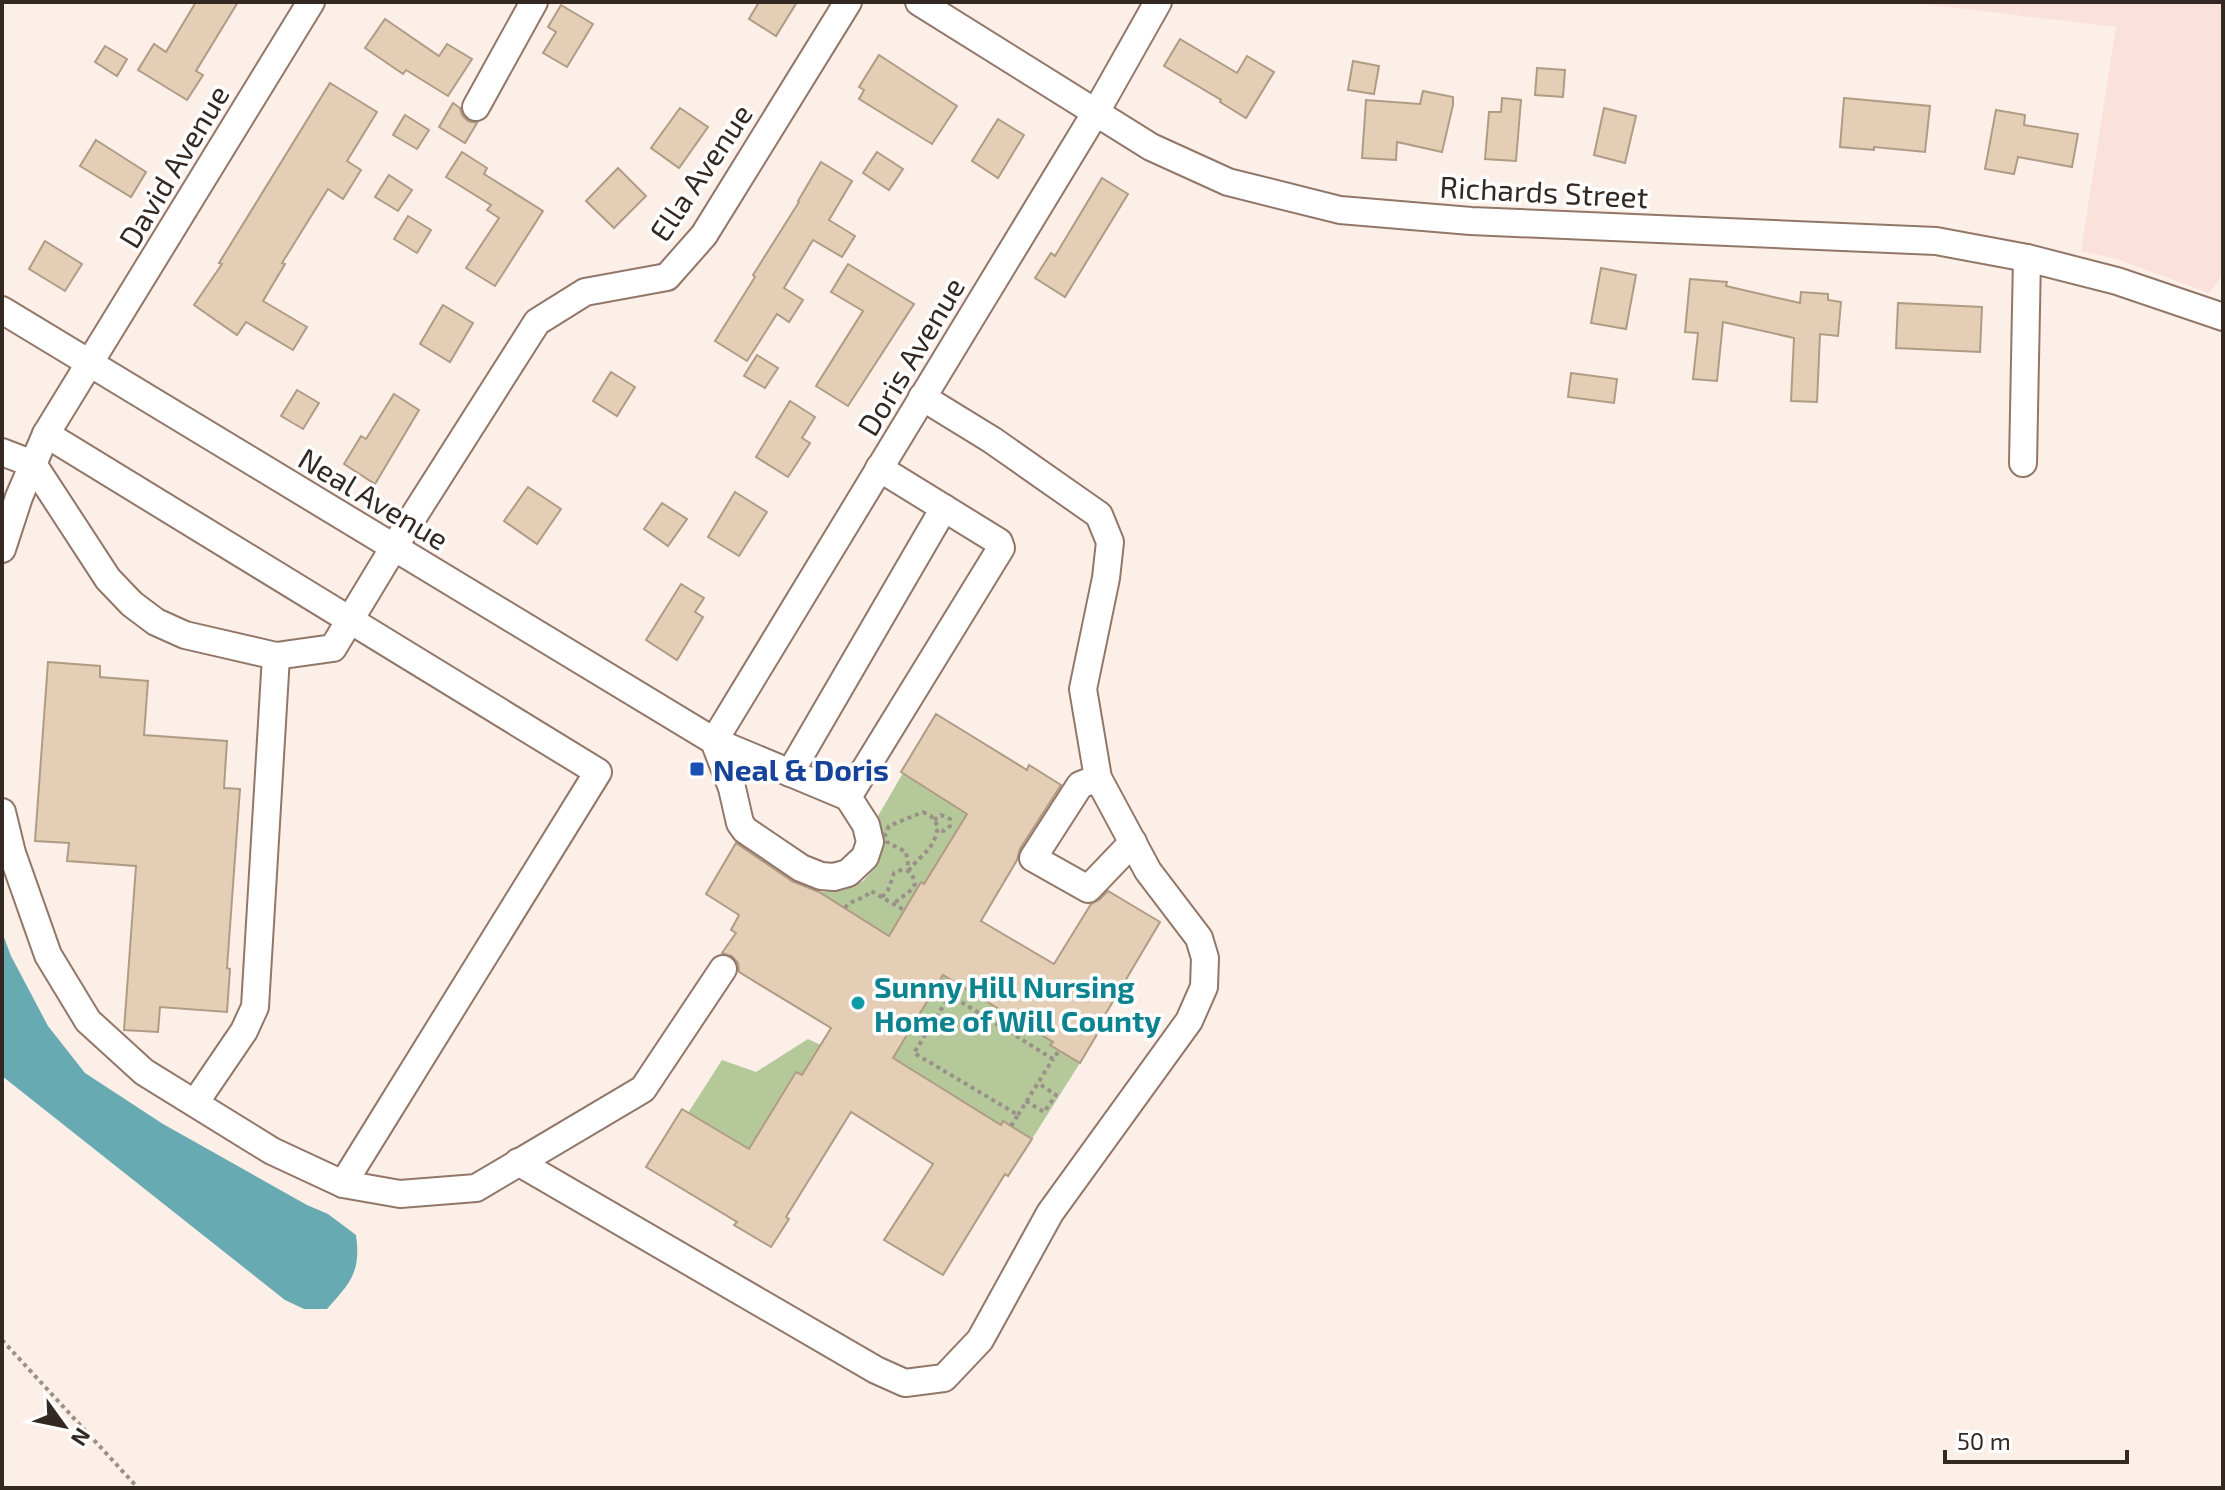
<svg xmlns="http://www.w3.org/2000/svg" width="2225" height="1490" font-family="'Exo 2',sans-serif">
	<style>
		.industrial { fill: #fae1d9 }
		.green { fill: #b4c89a }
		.water { fill: #68aab1 }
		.building { fill: #e4ceb6; stroke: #b09b85; stroke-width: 2 }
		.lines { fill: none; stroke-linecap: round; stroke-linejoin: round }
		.minor-casing { stroke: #927768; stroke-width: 30 }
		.path { stroke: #9b9089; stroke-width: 4; stroke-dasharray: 4 4; stroke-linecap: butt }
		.minor { stroke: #fff; stroke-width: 26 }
		.transit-dot { fill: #1a4fb4; stroke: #fff; stroke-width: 3 }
		.culture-dot { fill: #0f9aa8; stroke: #fff; stroke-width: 3 }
		.labels { text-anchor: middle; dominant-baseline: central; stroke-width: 7; stroke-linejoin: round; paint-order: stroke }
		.street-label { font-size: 30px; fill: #342922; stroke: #fff }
		.transit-label { font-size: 30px; font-weight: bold; fill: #164399; stroke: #fff; text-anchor: start }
		.culture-label { font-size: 30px; font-weight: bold; fill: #0d838f; stroke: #fff; text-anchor: start }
	</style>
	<rect width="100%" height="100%" fill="#fbefe8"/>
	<path class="industrial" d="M1906,2H2223V274L2209,293L2117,259L2081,251L2116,27Z"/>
	<g class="green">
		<path d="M903,773L967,814L924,884L920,883L889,936L819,892L844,890L863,881L876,867L882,850L878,816Z"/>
		<path d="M945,972L954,982L1053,1042L1051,1046L1080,1063L1032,1139L1003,1121L1001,1125L905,1065L891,1061Z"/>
		<path d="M808,1039L821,1045L802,1075L795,1072L749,1149L688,1113L722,1060L756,1072Z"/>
	</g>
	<path class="water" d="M2,932L11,956L48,1026L85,1073L163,1124L307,1205L328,1214L356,1235C361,1272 351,1282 327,1309H304L285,1300L2,1076Z"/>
	<g class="building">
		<path d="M196,2H238L196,71L203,75L187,100L138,70L154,44L166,52Z"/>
		<path d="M759,2H797L776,36L749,19Z"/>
		<path d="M561,5L593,24L567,67L543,53L556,32L548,27Z"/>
		<path d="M385,19L439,56L447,44L472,59L448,96L406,70L403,74L365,48Z"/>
		<path d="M1180,39L1237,73L1247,56L1274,72L1246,118L1220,102L1221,100L1164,66Z"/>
		<path d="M105,46L127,59L117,76L95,62Z"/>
		<path d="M879,55L957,106L932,144L859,99L864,90L859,87Z"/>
		<path d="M1353,61L1379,66L1374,94L1348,90Z"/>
		<path d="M1537,68L1565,70L1563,97L1535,95Z"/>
		<path d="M330,83L377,112L347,161L361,170L343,199L328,189L282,263L285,264L263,301L307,327L293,350L246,322L237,335L194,305L222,264L219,263Z"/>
		<path d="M1423,91L1453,97V105L1442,152L1397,142L1396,160L1362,158L1366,100L1420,104Z"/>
		<path d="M1502,98L1521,100L1516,161L1485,159L1489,112H1501Z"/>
		<path d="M1844,98L1930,106L1925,152L1874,147V150L1840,147Z"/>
		<path d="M453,103L460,108L462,115L468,121L477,123L465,143L439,127Z"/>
		<path d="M680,108L708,127L679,168L651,148Z"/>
		<path d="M1604,108L1636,116L1625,163L1594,155Z"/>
		<path d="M1996,110L2025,115L2024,125L2078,134L2072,167L2018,157L2014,174L1985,169Z"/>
		<path d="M405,115L429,130L417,149L393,135Z"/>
		<path d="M998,119L1024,135L998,178L972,161Z"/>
		<path d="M96,140L146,172L131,197L80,166Z"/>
		<path d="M462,152L487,168L484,174L543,211L495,286L466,268L499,218L487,210L491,205L446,177Z"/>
		<path d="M877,152L903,169L889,190L863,173Z"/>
		<path d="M821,162L852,181L829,220L855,236L842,257L813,240L784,288L803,300L789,322L777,314L747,361L715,341L755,277L753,275L799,202L798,201Z"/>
		<path d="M618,168L646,196L614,228L586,201Z"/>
		<path d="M389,175L412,190L398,211L375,197Z"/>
		<path d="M1102,178L1128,194L1065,297L1035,278L1051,253L1055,256Z"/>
		<path d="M408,216L431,230L417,253L394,239Z"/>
		<path d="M45,241L82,264L65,291L29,269Z"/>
		<path d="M848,264L914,304L848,406L816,386L863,311L831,292Z"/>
		<path d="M1601,268L1636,275L1626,329L1591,323Z"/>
		<path d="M1690,279L1727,282L1726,286L1800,303L1801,292L1828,294V300L1841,302L1838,336L1820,334L1817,402L1791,401L1794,338L1723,322L1717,381L1693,379L1698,333L1685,332Z"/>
		<path d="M1898,303L1982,307L1980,352L1896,348Z"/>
		<path d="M443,305L473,323L450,362L420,344Z"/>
		<path d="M757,355L778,368L765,388L744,376Z"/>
		<path d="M611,372L635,387L617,416L593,401Z"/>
		<path d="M1571,373L1617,379L1614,403L1568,397Z"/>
		<path d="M297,390L319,403L303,429L281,416Z"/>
		<path d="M394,394L419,410L375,484L344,464L361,436L366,439Z"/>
		<path d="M790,401L815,417L802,438L810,443L788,477L756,457Z"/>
		<path d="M528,487L561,509L537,544L504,521Z"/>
		<path d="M735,492L767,512L739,556L708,537Z"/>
		<path d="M662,503L687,519L668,546L644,529Z"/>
		<path d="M681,584L704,598L695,612L703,617L677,660L646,640Z"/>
		<path d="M48,662L100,666V677L148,681L144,735L227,741L224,788L240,789L227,968L230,969L227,1012L160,1007L158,1032L124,1030L136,866L67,861L69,843L35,841Z"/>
		<path d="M936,714L1027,770L1029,765L1061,785L1020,849L1017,860L981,921L1054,964L1091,904L1099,900L1108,891L1160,922L1099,1025L1102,1026L1080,1063L1050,1045L1053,1042L943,975L893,1058L1001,1125L1003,1121L1032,1139L1008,1176L1005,1174L943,1275L884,1240L933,1164L851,1112L786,1217L789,1219L771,1247L734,1225L737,1222L646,1167L682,1109L749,1149L796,1072L802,1075L831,1028L739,972L738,963L732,956L722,953L736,933L731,930L739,915L706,894L736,843L792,881L819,892L889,936L921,882L924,884L967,814L901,772Z"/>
	</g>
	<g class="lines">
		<defs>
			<g id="minor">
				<path d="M919,2L1151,147L1228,182L1340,210L1471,221L1936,241L2027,258L2117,281L2223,317"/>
				<path d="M476,107L534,2"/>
				<path d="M2,310L714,741L848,797L866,825L870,842L865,857L848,873L834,877L821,876L801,868L745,830L740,823L732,788L714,741"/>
				<path d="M46,434L598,772L343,1184"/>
				<path d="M2,452L33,464L108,579L132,604L156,622L185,635L276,656L255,1007L244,1031L195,1103"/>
				<path d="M2023,463L2027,258"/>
				<path d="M2,549L19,497L46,434L311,2"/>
				<path d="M276,656L333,648L394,547L537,322L585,292L667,277L704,235L848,2"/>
				<path d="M714,741L1096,112L1158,2"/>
				<path d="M790,773L944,508"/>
				<path d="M1098,778L1080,785L1033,858L1088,889L1133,842"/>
				<path d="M848,797L1001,548L999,542L879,468"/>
				<path d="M2,812L12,853L48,955L88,1021L144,1072L272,1151L343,1184L400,1194L476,1188L643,1089L723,969"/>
				<path d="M518,1162L876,1370L905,1383L944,1378L980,1340L1050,1213L1189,1021L1204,987L1205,958L1199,938L1148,871L1098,778L1083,689L1106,578L1110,542L1099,515L992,440L922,397"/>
			</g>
		</defs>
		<use href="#minor" class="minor-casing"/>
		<g class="path">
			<path d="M923,812L931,816L938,826C934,851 923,852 909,870L906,852L887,842L885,834L889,826Z"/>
			<path d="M934,820L941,815L950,819V826L944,831L937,829"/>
			<path d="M882,897L888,890L894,873C906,866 913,872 915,884L910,891L893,904"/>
			<path d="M845,908C851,899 864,900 871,891L904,910"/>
			<path d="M1026,1101L1044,1112L1056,1095L1038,1083"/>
			<path d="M1018,1115L1053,1059"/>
			<path d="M1011,1126L1018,1115L914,1053L950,995L1053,1059L1059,1051"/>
			<path d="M2,1340L138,1488"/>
		</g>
		<use href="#minor" class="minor"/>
	</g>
	<rect class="transit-dot" x="689" y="761" width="16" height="16" rx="4"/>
	<circle class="culture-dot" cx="858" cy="1003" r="8"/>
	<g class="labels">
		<g class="street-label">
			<text transform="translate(173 166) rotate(-59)">David Avenue</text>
			<text transform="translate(700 172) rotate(-56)">Ella Avenue</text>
			<text transform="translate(1544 191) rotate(3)">Richards Street</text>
			<text transform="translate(910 356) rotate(-59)">Doris Avenue</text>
			<text transform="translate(374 498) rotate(31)">Neal Avenue</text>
		</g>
		<g class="transit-label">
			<text x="713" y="769">Neal &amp; Doris</text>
		</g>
		<g class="culture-label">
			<text x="874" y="986">Sunny Hill Nursing<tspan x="874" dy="34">Home of Will County</tspan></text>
		</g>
	</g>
	<rect width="2225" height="1490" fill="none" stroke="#342922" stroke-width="8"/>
	<g transform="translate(64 1426) rotate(123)" stroke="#ffffff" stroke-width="6" paint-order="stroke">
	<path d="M0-6L14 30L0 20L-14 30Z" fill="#342922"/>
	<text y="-12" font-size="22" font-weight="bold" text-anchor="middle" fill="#342922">N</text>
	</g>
	<path d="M1945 1450v12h182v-12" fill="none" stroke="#342922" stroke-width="4"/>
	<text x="1957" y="1450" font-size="24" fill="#342922" stroke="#ffffff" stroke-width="6" paint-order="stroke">50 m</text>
</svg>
